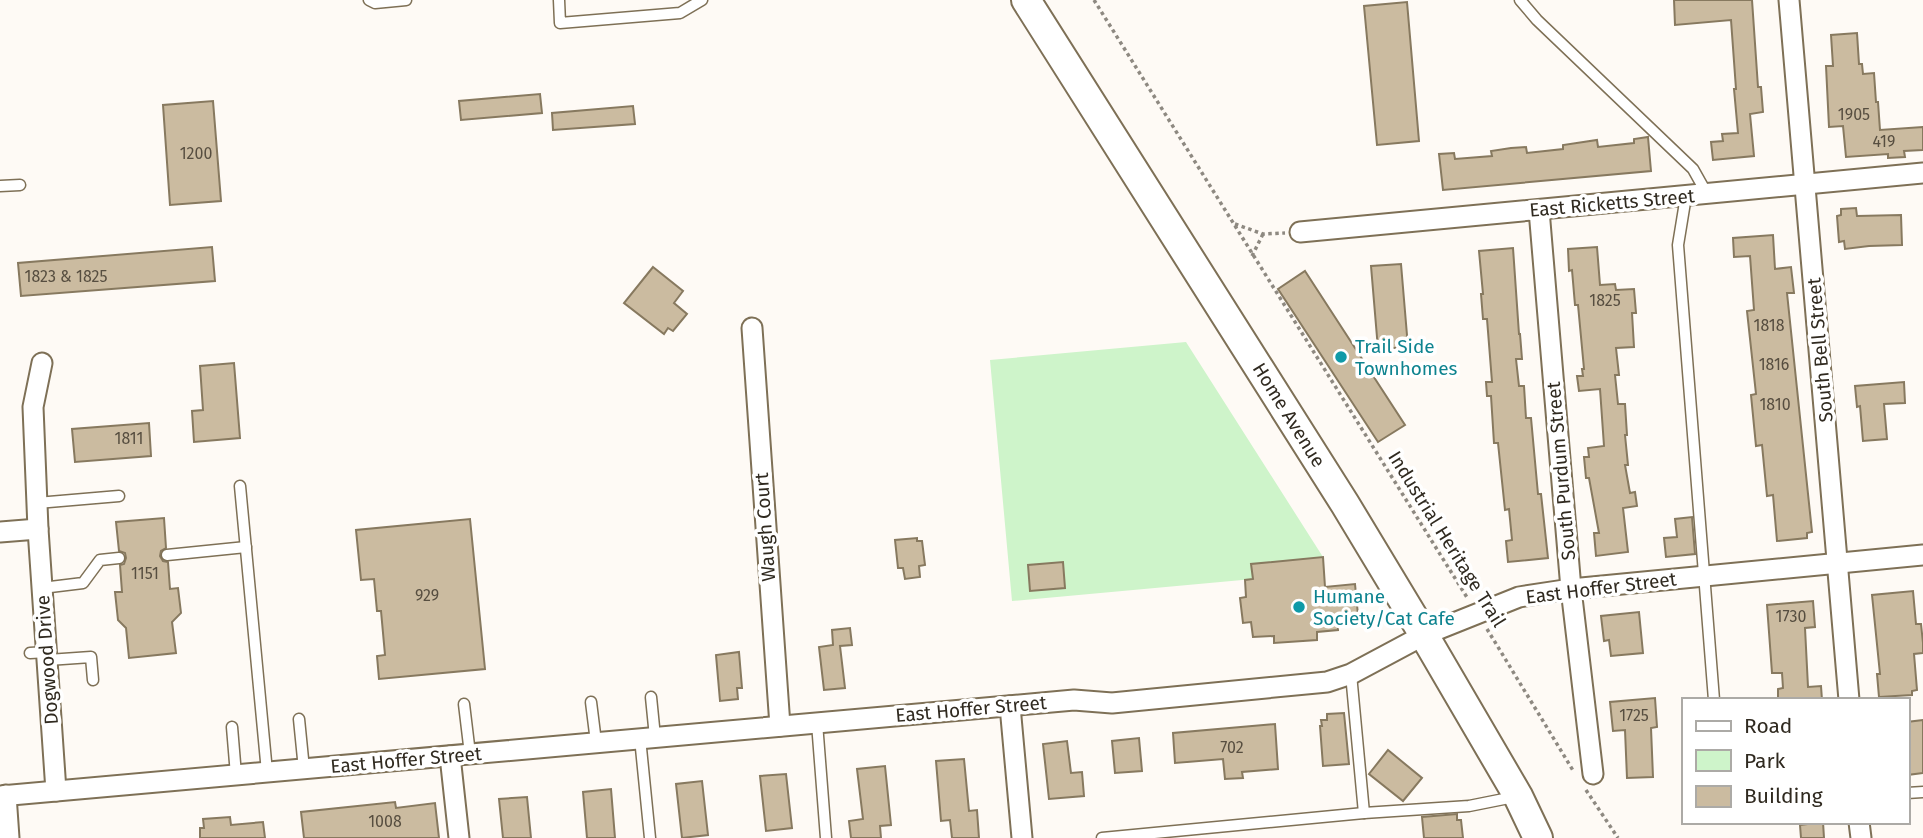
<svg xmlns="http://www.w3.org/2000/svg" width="1923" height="838" font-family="'Fira Sans',sans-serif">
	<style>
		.green { fill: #cef4ca }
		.building { fill: #cbbba0; stroke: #87795f; stroke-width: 2 }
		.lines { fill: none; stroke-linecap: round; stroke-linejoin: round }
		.service-casing { stroke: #7e7056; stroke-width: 13 }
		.minor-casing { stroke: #7e7056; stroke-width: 23 }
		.secondary-casing { stroke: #7e7056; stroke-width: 32 }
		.path { stroke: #8e8981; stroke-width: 3.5; stroke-dasharray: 3.5 3.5; stroke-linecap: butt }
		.service { stroke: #fff; stroke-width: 10 }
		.minor { stroke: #fff; stroke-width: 19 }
		.secondary { stroke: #fff; stroke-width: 28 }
		.culture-dot { fill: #0f9aa8; stroke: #fff; stroke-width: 2.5 }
		.labels { text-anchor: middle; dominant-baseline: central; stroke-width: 7; stroke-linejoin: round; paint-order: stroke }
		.number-label { font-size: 16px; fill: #574e40 }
		.street-label { font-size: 19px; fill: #302a20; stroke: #fff }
		.culture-label { font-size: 19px; fill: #0d838f; stroke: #fff; text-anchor: start }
	</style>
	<rect width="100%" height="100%" fill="#fefaf5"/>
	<path class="green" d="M1186,342L1323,557L1252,564L1253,579L1012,601L990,360Z"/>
	<g class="building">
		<path d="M1674,0H1752L1758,87H1761L1763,112L1750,114L1754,156L1713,160L1711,142L1723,141L1722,134L1738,133L1734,89H1736L1731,20L1675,25Z"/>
		<path d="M1407,2L1419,141L1377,145L1364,6Z"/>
		<path d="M1857,33L1859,64H1862L1863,74L1874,73L1876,102H1878L1880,130L1923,127V150L1904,151L1905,157L1888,158V154L1846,157L1843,126L1829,127L1826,66H1833L1831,35Z"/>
		<path d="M540,94L542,113L461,120L459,101Z"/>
		<path d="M213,101L221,201L170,205L163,105Z"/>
		<path d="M633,106L635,124L553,130L552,113Z"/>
		<path d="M1648,137L1651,171L1443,190L1439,154L1454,153L1455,159L1492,156L1491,151L1511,148L1526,147L1527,153L1563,149V145L1597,140L1598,147L1634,143V139Z"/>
		<path d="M1856,208L1857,216L1901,215L1902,245L1869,246L1845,249L1844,241L1839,242L1837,216L1841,215V209Z"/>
		<path d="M1773,235L1775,269L1791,267L1794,293H1787L1812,532L1807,533V538L1777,541L1773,495L1767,496L1762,445L1756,446L1751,395L1756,394L1747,311L1754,310L1750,256L1734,257L1733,238Z"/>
		<path d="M212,247L215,281L21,296L18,263Z"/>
		<path d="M1597,247L1600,285L1615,284L1616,290L1634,289L1636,313H1632L1634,347L1616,348L1619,375H1615L1618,404H1625L1627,435H1625L1628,465H1625L1630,493L1635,492L1637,506L1623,508L1628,552L1596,556L1594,533H1599L1589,478H1586L1584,457H1589L1588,448L1604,446L1600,389L1579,391L1577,376H1583L1582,369H1584L1578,305H1575L1572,270L1569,271L1568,249Z"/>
		<path d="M1513,248L1519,334H1520L1522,359H1516L1519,386H1524L1526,418H1531L1538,494H1541L1548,558L1508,562L1506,541L1512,540L1509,509L1505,510L1498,443H1494L1491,396H1487L1486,382H1492L1487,319H1483L1481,294H1483L1479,251Z"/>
		<path d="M1401,264L1408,347L1378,349L1371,266Z"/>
		<path d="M653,267L683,291L674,303L687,314L673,331L668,328L664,334L624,303Z"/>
		<path d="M1305,271L1405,425L1378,442L1278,289Z"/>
		<path d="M234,363L240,438L194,442L192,411L203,410L200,366Z"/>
		<path d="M1904,382L1905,403L1884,404L1887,439L1863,441L1860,406L1857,407L1855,386Z"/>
		<path d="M149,423L151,456L75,462L72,429Z"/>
		<path d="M1692,517L1695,554L1666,557L1664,538L1677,537L1675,519Z"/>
		<path d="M164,518L166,548L161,551L160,556L163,561L168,562L170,589L178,588L181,613L172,622L176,653L129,658L126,628L118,620L115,592H122L120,565L124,564L126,558L125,553L119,551L116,522Z"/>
		<path d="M470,519L485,669L379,679L377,656L385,655L381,611H377L374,579L361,580L356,530Z"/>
		<path d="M917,538V541H922L925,565L919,566L920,577L905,579L903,568H898L895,540Z"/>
		<path d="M1323,557L1325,587L1355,584L1358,615L1337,617L1338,630L1317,632V640L1274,643V636L1253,637L1251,622L1243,623L1240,598L1246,597L1245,580L1253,579L1251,564Z"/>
		<path d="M1063,562L1065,588L1030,591L1028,565Z"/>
		<path d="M1913,591L1916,624H1921L1923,643V653L1914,654L1917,690L1912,691V695L1879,697L1877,674H1880L1872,595Z"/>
		<path d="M1813,601L1815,627L1805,628L1808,687L1821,686L1822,700H1778V689L1783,688L1782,673H1772L1767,605Z"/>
		<path d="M1639,612L1643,653L1611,656L1609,640L1604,641L1601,616Z"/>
		<path d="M850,628L852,645L840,646L845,688L824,690L819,647L833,645L832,630Z"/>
		<path d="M739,652L742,688H737L738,699L720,701L716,655Z"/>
		<path d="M1655,698L1657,727L1651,728L1653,777L1627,778L1625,730L1613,731L1610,702Z"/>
		<path d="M1344,713L1349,764L1323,766L1320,726H1322L1321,720H1327V714Z"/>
		<path d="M1923,720V773L1907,775V722Z"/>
		<path d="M1275,724L1278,769L1242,772L1243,778L1225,779L1223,759L1175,763L1173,733Z"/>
		<path d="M1139,738L1142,771L1115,773L1112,741Z"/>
		<path d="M1067,741L1071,773L1082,772L1084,796L1049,799L1043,744Z"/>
		<path d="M1388,750L1422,778L1403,801L1369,774Z"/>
		<path d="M964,759L969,811L977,810L979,838H952L950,820L941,821L936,761Z"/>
		<path d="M885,766L891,825L880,826L881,838H851L849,821L863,819L857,769Z"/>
		<path d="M786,774L792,828L766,831L760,776Z"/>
		<path d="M702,781L708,835L682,838L676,784Z"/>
		<path d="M611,789L615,838H587L583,792Z"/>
		<path d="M527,797L531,838H503L499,799Z"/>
		<path d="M395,802L396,808L435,803L439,838H304L301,812Z"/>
		<path d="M1457,814V820H1461L1463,838H1424L1422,817Z"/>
		<path d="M230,817L231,825L263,822L265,838H200V828H204L203,819Z"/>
		<path d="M1823,822L1824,838H1801L1800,825Z"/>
	</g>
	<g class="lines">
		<defs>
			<g id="service">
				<path d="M369,0L375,3L406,0"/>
				<path d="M559,0L560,23L680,13L702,0"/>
				<path d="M1520,0L1537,20L1693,169L1707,194"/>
				<path d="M0,186L20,185"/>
				<path d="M1686,196L1678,245L1714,700"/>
				<path d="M240,486L267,772"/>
				<path d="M37,503L119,496"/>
				<path d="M167,555L246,547"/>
				<path d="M42,588L83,583L100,560L119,558"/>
				<path d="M30,653L47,652"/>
				<path d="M48,660L91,657L93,680"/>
				<path d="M1351,674L1364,813"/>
				<path d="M651,697L655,737"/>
				<path d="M591,702L596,742"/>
				<path d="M464,704L470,754"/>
				<path d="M299,719L304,769"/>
				<path d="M817,723L826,838"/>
				<path d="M232,727L236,775"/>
				<path d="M640,738L650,838"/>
				<path d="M1907,793L1923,792"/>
				<path d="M1102,838L1364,813L1469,806L1514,797"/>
			</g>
			<g id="minor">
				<path d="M1789,0L1849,700"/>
				<path d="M1539,210L1571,589L1593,774"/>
				<path d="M1300,232L1923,173"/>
				<path d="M752,328L780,726"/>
				<path d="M42,363L33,407L38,529L56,791"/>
				<path d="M0,532L38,529"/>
				<path d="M1010,706L1022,838"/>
				<path d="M450,756L459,838"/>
				<path d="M6,795L9,838"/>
				<path d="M0,796L1074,700L1112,703L1327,682L1351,674L1424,635L1519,597L1571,589L1923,555"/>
				<path d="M1859,822L1861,838"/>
			</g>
			<path id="secondary" d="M1026,0L1345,504L1424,635L1518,796L1538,838"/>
		</defs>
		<use href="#service" class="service-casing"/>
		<use href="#minor" class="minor-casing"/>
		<use href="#secondary" class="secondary-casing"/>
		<g class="path">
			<path d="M1094,0L1468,599"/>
			<path d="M1235,224L1263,234L1285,233"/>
			<path d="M1252,256L1263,234"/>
			<path d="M1487,629L1574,772"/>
			<path d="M1586,790L1618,838"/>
		</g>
		<use href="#service" class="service"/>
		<use href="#minor" class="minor"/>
		<use href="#secondary" class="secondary"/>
	</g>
	<g class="culture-dot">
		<circle cx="1341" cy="357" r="7"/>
		<circle cx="1299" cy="607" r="7"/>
	</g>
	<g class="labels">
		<g class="number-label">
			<text x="1854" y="114">1905</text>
			<text x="1884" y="141">419</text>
			<text x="196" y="153">1200</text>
			<text x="66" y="276">1823 &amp; 1825</text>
			<text x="1605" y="300">1825</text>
			<text x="1769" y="325">1818</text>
			<text x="1774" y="364">1816</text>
			<text x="1775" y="404">1810</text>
			<text x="129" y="438">1811</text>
			<text x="145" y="573">1151</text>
			<text x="427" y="595">929</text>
			<text x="1791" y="616">1730</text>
			<text x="1634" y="715">1725</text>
			<text x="1232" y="747">702</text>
			<text x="385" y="821">1008</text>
		</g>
		<g class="street-label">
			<text transform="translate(1612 203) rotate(-5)">East Ricketts Street</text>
			<text transform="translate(1820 350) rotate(-95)">South Bell Street</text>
			<text transform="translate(1289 415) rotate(58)">Home Avenue</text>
			<text transform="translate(1561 471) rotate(-95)">South Purdum Street</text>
			<text transform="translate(765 527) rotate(-94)">Waugh Court</text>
			<text transform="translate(1447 539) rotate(58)">Industrial Heritage Trail</text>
			<text transform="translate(1601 588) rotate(-7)">East Hoffer Street</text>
			<text transform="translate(47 660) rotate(-94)">Dogwood Drive</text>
			<text transform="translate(971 709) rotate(-5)">East Hoffer Street</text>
			<text transform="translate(406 760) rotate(-5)">East Hoffer Street</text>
		</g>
		<g class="culture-label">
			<text x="1355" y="346">Trail Side<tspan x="1355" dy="22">Townhomes</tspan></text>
			<text x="1313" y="596">Humane<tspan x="1313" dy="22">Society/Cat Cafe</tspan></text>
		</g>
	</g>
	<rect x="1682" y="698" width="228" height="126" fill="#ffffff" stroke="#acaaa6" stroke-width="2"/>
	<rect x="1696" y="721" width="35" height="10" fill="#ffffff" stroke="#acaaa6" stroke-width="2"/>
	<text x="1744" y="733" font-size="21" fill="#302a20">Road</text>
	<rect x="1696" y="750" width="35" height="21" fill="#cef4ca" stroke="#acaaa6" stroke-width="2"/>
	<text x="1744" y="768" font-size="21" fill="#302a20">Park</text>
	<rect x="1696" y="786" width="35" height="21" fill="#cbbba0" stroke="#acaaa6" stroke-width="2"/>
	<text x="1744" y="803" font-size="21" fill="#302a20">Building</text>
</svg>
